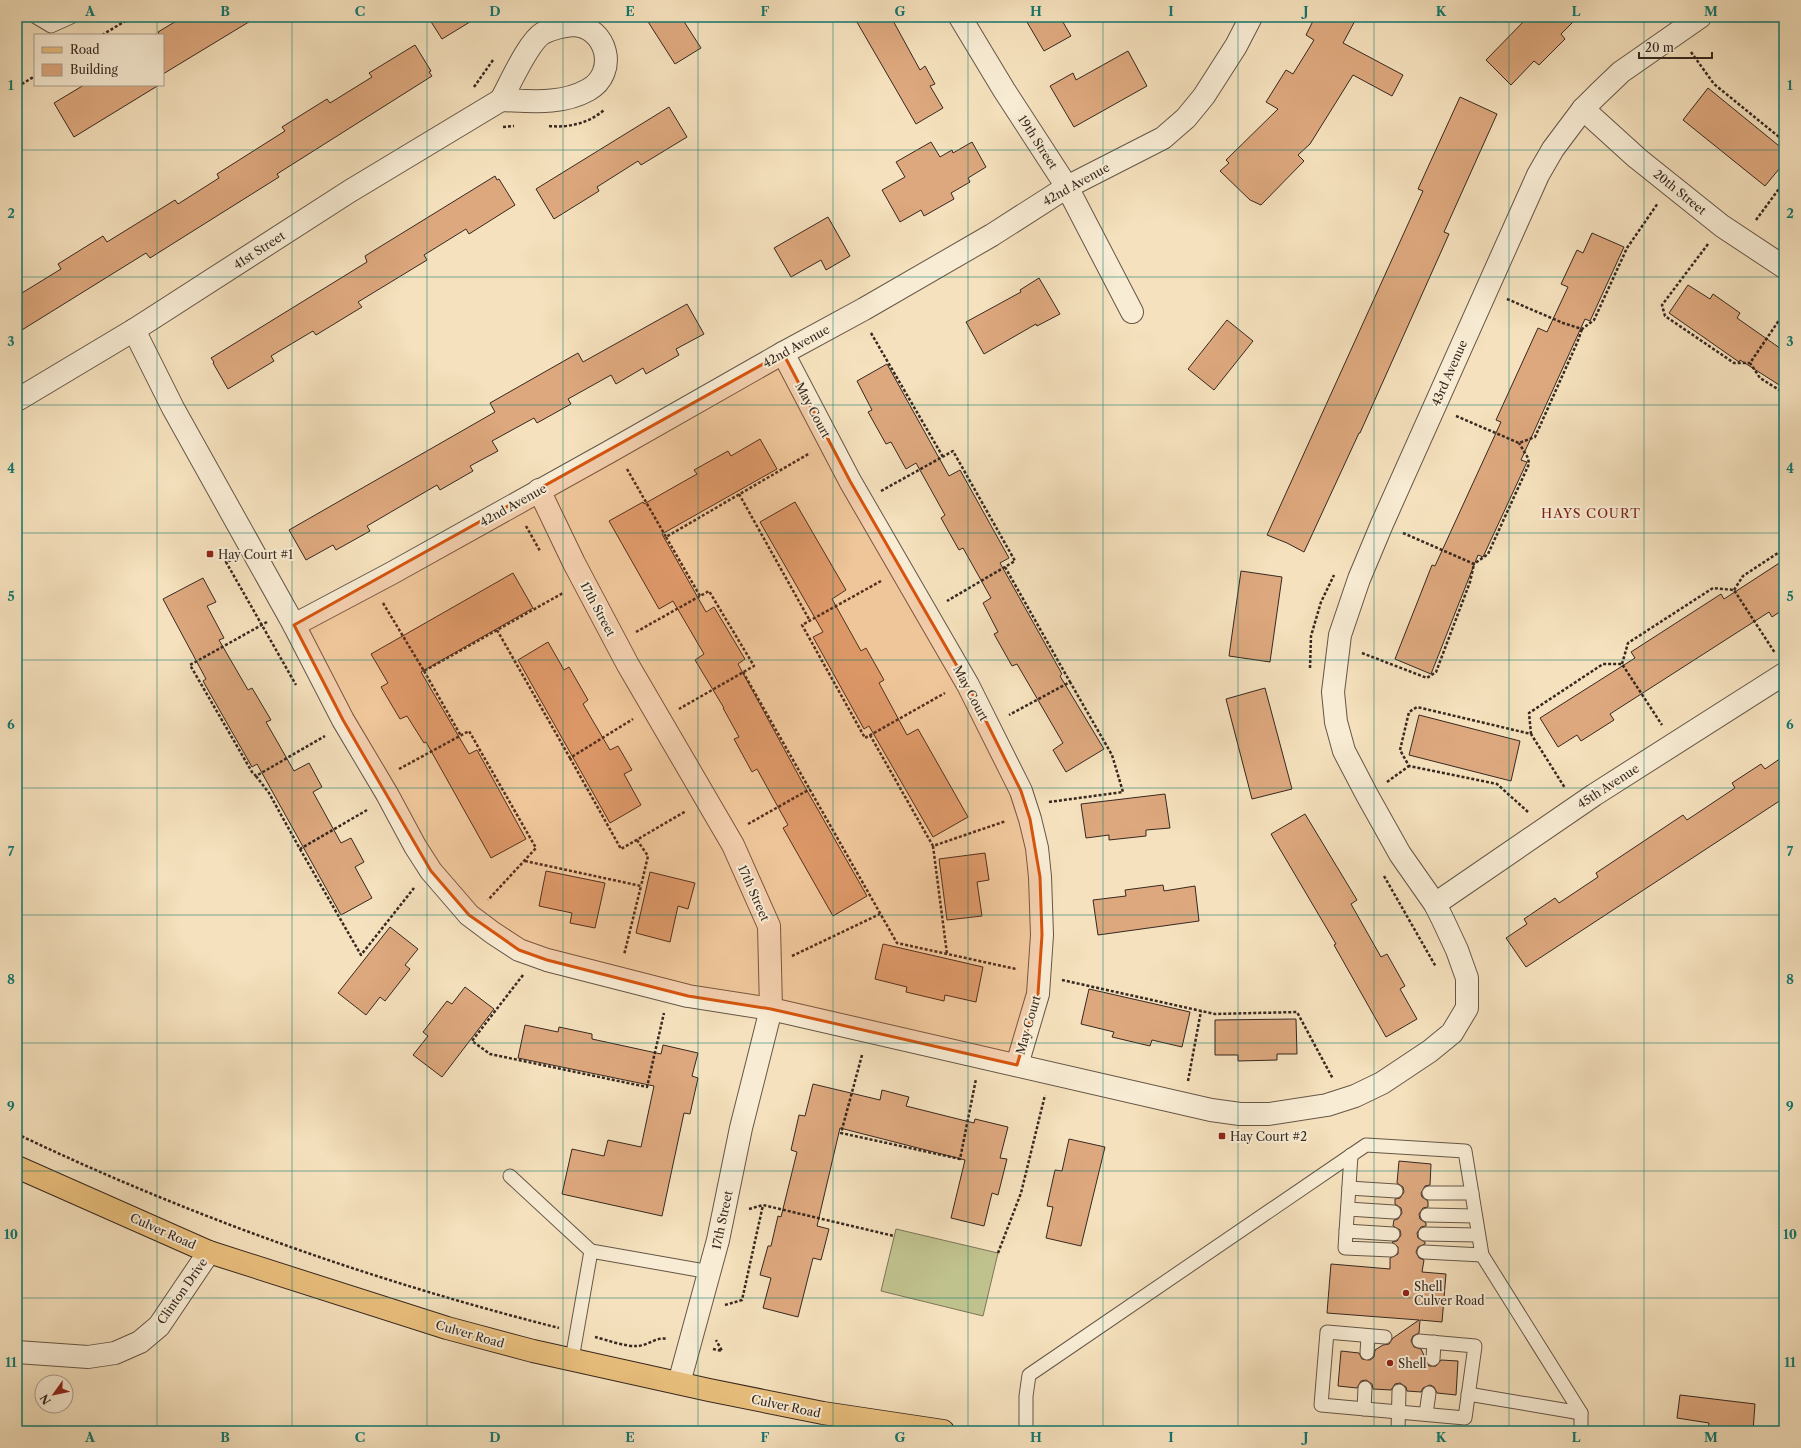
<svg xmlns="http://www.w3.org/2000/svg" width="1801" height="1448" font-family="'Libre Caslon Text',serif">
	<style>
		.garden { fill: #c0c28e; stroke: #7c7557 }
		.building { fill: #dea87e; stroke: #372820 }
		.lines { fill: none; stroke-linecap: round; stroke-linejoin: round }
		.lane-casing { stroke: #665647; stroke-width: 15 }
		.street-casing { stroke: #665647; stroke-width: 24 }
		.primary-casing { stroke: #372820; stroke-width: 24 }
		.path { stroke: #372820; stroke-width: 2.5; stroke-dasharray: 3 2; stroke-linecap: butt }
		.lane { stroke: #f8ecd4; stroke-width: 13 }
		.street { stroke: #f8ecd4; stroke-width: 22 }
		.primary { stroke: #eac07e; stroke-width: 22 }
		.marked { fill: #d6540e; fill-opacity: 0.2; stroke: #d6540e; stroke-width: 3; stroke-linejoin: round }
		.grid { fill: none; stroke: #0f766e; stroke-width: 1; stroke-opacity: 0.55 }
		.poi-dot { fill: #8f2418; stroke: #f8ecd4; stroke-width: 1.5 }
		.labels { text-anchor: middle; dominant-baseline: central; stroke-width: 4; stroke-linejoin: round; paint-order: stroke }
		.street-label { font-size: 12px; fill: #372820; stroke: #f8ecd4 }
		.poi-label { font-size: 12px; fill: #372820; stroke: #f8ecd4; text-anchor: start }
		.neighbourhood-label { font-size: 13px; letter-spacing: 1px; fill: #7a1f14; stroke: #f8ecd4 }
		.neatline { fill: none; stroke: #0f766e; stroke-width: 1.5 }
		.grid-label { font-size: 13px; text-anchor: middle; font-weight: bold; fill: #0f766e }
	</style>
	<rect width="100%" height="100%" fill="#f5e1bd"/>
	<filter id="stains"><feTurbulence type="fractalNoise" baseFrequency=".005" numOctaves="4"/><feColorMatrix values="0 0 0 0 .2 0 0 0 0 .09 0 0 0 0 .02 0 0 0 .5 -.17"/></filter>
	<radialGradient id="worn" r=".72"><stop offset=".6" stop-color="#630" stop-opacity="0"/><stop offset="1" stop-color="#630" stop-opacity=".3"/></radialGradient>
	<path class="garden" d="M896,1229L998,1253L983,1316L881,1291Z"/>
	<g class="building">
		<path d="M183,17H257L163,74V35H160L158,32Z"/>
		<path d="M428,17H478L442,39Z"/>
		<path d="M645,17H681L701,48L675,64Z"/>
		<path d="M854,17H891L920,70L925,66L935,84L930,86L943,108L916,124Z"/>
		<path d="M1024,17H1060L1071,36L1044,51Z"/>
		<path d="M1315,17H1357L1343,43L1403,75L1392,96L1353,75L1310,144L1298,155L1304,161L1261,205L1250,200L1220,171L1229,163L1226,160L1278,109L1266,102L1286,70L1293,74L1314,40L1306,35Z"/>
		<path d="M1528,17H1578L1561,34L1565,39L1539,65L1534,61L1511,85L1486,60Z"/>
		<path d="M415,45L431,71L429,72L432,76L277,174L279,177L150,258L146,253L17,333V296L61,269L58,264L103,236L107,242L175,200L178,204L219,178L217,174L285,131L282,127L327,99L330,103L372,77L369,73Z"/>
		<path d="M1128,51L1147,86L1074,127L1050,86L1073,73L1076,80Z"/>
		<path d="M84,85H159L74,137L54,103Z"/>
		<path d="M1708,88L1784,150V163L1765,186L1683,120Z"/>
		<path d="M1460,97L1497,114L1444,232L1449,234L1360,433H1359L1304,552L1287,543L1267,535L1423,191L1418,189Z"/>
		<path d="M669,107L687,137L641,165L638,161L597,187L599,191L554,219L536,189Z"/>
		<path d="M931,142L940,157L952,150L953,153L972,142L986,167L968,178L970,182L951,193L954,199L924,216L921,210L900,222L882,190L905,177L896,162Z"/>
		<path d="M495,176L497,180L499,179L515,205L469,234L466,229L424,255L427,260L358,302L362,307L316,335L313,331L271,356L274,361L228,389L213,363L214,362L211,358L367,262L365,256Z"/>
		<path d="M828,217L850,256L826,270L821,260L791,277L774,248Z"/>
		<path d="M1592,233L1624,247L1590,321L1585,319L1521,460L1527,462L1483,557L1478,555L1431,674L1395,659L1432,565L1435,566L1501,422L1496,420L1538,328L1547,332L1568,287L1561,284L1577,250L1583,253Z"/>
		<path d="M1039,278L1060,314L1037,326L1036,324L984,354L966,322L1021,292L1020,290Z"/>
		<path d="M1688,285L1710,299L1713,294L1740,313L1737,318L1784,351V388L1740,360L1739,362L1669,313Z"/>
		<path d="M687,304L704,334L676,349L679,355L646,374L643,368L616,384L611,375L568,399L571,404L537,423L534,418L492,441L498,451L470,466L473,471L440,490L437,485L367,526L370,531L336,550L333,545L306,560L289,530L495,412L490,403L578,353L583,362Z"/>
		<path d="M1227,320L1253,341L1214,390L1188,369Z"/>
		<path d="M887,364L949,476L960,470L1009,558L1000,563L1062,674L1060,676L1104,749L1066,772L1053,750L1063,743L1017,664L1012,666L994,634L998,632L983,603L991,598L963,548L959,550L941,518L945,515L916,463L906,469L891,442L886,444L868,412L872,410L857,381Z"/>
		<path d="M760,439L777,469L662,534L706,612L714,607L745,659L738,664L801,780L867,896L833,916L783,828L788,825L757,769L752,772L734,739L739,737L723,708H724L695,660L704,654L673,601L659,609L609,521L643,502L644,504L697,474L694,470L728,451L731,456Z"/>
		<path d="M795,502L846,590L832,599L861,651L866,648L884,680L879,683L907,735L918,729L968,817L933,837L869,726L864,729L813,637L823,632L760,522Z"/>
		<path d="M1784,560V609L1772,617L1769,612L1610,714L1614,720L1581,741L1577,735L1558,747L1540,718L1635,658L1631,652L1721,594L1724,599Z"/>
		<path d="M1241,571L1282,577L1270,662L1229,656Z"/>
		<path d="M513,573L533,608L421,672L469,754L477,750L526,839L491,858L426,742L424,743L407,716L400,719L381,687L388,683L371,654Z"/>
		<path d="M203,578L216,602L207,606L224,638L219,640L248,690L252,688L271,720L266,722L294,771L309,763L322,787L313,792L341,843L351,838L364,862L355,867L372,898L341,915L257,764L252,767L203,681L206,679L163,599Z"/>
		<path d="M548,642L564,670L569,667L588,700L583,704L610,750L618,746L632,770L624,774L641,805L610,823L518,660Z"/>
		<path d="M1265,688L1292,789L1252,799L1226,699Z"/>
		<path d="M1419,715L1520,741L1511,781L1409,755Z"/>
		<path d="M1784,756V798L1526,967L1506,938L1527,924L1524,919L1555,898L1559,903L1598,877L1596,873L1683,815L1687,820L1735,788L1732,783L1761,764L1765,769Z"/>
		<path d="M1165,794L1170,828L1146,830V836L1109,840V835L1086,838L1081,804Z"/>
		<path d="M1305,814L1357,900L1351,904L1381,957L1387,954L1405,986L1400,989L1417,1019L1386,1037L1334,945L1336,944L1271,834Z"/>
		<path d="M985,853L989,880L977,882L982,916L947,920L939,859Z"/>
		<path d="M546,871L605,883L595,928L570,923L572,913L539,906Z"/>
		<path d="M650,872L695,883L688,909L678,906L670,942L636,933Z"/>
		<path d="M1163,885L1164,891L1195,886L1199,921L1098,935L1093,900L1126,896L1125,890Z"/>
		<path d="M390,927L418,949L405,965L410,969L385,1001L380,997L366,1015L338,993Z"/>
		<path d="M883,944L983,967L976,1002L945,995L944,1001L906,992L907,987L875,979Z"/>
		<path d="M465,987L494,1009L442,1077L413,1055L428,1036L423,1032L447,1001L452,1004Z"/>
		<path d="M1089,989L1190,1012L1182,1047L1152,1040L1150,1046L1112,1037L1114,1032L1081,1024Z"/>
		<path d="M1296,1019L1297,1054H1277V1060L1238,1061V1055H1215V1020Z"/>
		<path d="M525,1025L558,1032L559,1027L592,1034V1039L661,1054L663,1045L698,1053L692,1076L698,1078L690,1114L684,1113L662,1216L562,1194L572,1149L604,1156L608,1140L641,1147L654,1086L518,1058Z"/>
		<path d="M813,1084L880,1100L882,1090L909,1097L906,1106L974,1123L975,1119L1008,1127L1000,1158L1007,1159L998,1195L992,1193L984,1226L951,1218L965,1160L840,1128L817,1226L829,1229L821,1260L813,1258L798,1317L763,1308L771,1278L760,1275L768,1246H771L778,1216L781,1217L797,1152L791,1150L799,1115L805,1116Z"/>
		<path d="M1069,1139L1105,1147L1081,1246L1046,1238L1053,1207L1047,1206L1055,1170L1062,1171Z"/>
		<path d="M1399,1161L1431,1164L1430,1185L1425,1186L1421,1193L1422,1197L1428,1201V1207L1423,1208L1419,1214L1420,1219L1426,1223V1226L1421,1227L1417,1233L1418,1238L1425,1242V1244L1418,1247L1416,1252L1419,1258L1424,1260L1422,1272L1446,1274L1442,1322L1420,1320L1419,1333L1413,1336L1411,1341L1414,1347L1421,1349L1429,1366H1436L1441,1360L1458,1361L1456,1395L1437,1393L1434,1387L1430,1385L1423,1388L1421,1392L1407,1391L1406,1387L1400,1383L1395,1384L1391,1390L1373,1389L1372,1384L1366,1380L1361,1381L1357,1388L1338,1386L1341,1351L1359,1353L1362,1359L1370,1360L1374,1357L1375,1350L1383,1345L1389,1344L1393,1338L1419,1320L1327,1313L1331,1264L1390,1269V1258L1398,1254V1247L1392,1242L1397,1241L1401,1235L1400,1230L1393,1226L1394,1220L1398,1219L1402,1213L1401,1208L1395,1204V1199L1400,1198L1404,1192L1403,1187L1397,1183Z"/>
		<path d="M1680,1395L1755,1404L1753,1431L1708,1430L1709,1423L1677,1418Z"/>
	</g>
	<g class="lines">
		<defs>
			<g id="lane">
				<path d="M36,17L51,26L71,17"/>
				<path d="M1351,1155L1345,1248L1391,1250"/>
				<path d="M510,1176L591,1251"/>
				<path d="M1349,1188L1396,1191"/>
				<path d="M1429,1193H1472"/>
				<path d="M1348,1209L1394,1212"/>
				<path d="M1427,1215L1475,1216"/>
				<path d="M1346,1231L1393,1234"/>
				<path d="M1425,1234L1477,1235"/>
				<path d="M1424,1252L1482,1255"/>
				<path d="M1385,1337L1327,1332L1321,1405L1465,1418L1475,1346L1419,1341"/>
				<path d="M1367,1353L1368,1336"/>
				<path d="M572,1359L591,1251L710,1272"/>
				<path d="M1433,1359L1434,1342"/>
				<path d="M1468,1394L1581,1413"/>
				<path d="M1364,1409L1365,1388"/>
				<path d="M1426,1414L1429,1393"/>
				<path d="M1026,1431V1396L1029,1375L1366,1145L1465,1151L1482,1255L1581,1413V1431"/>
				<path d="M1398,1431L1399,1391"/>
			</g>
			<g id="street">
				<path d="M960,17L1004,90L1067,187L1132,312"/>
				<path d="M573,25C607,26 619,73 588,90C561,105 531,101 501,100C510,84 528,42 543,33C553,28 562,26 573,25Z"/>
				<path d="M1583,109L1637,158L1722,226L1784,267"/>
				<path d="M134,330L173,408L294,625L343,720L387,794L415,846L431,871L469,915L493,933L519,950L547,960L688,996L771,1009L1211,1110L1240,1114H1269L1327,1105L1355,1096L1382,1083L1430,1051L1452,1033L1467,1008V978L1457,950L1443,920L1435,904L1400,854L1367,795L1344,751L1336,722L1333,692L1340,635L1359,579L1382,524L1538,175L1553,149L1583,109L1598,94L1621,72L1700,17"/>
				<path d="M783,353L850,481L968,685L1021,791L1030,819L1037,848L1040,877L1042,935L1038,994L1017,1065"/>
				<path d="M17,400L134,330L350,191L501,100"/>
				<path d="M539,490L574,563L628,665L733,845L769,926L771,1009L741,1128L718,1240L679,1383"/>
				<path d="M294,625L392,573L609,452L783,353L864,309L992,235L1067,187L1163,138L1186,118L1204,96L1236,46L1251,17"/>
				<path d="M1435,904L1594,795L1784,674"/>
				<path d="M17,1352L88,1357L115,1353L140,1342L159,1326L209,1252"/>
			</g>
			<path id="primary" d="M17,1167L209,1252L447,1328L533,1351L709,1390L823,1413L943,1431"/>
		</defs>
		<use href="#lane" class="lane-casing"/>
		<use href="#street" class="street-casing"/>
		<use href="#primary" class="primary-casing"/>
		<g class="path">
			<path d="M102,35L132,17"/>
			<path d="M1691,52L1714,84L1784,141"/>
			<path d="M17,75L22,84L35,76"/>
			<path d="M474,87L493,60"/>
			<path d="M549,126C569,128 589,123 604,110"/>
			<path d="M503,127L514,126"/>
			<path d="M1756,220L1784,182"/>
			<path d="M1708,244L1662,305L1665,316L1734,363H1750"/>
			<path d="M1507,299L1563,323L1582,329L1594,320L1627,248L1658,203"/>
			<path d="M1784,313L1750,363L1760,378L1784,393"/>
			<path d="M871,333L943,457"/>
			<path d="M1456,416L1519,443L1535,437L1577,343L1582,329"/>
			<path d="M627,469L666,537L810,453"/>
			<path d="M881,491L953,451L1015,561L947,601"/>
			<path d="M739,494L810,621"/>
			<path d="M526,526L540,551"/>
			<path d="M1403,533L1474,564L1488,554L1529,464L1528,458L1519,443"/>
			<path d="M666,537L700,596"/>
			<path d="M231,560L226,562L296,685"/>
			<path d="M1005,567L1070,682L1009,715"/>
			<path d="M881,581L802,625L865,738L945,693"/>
			<path d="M1734,590L1743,576L1784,549"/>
			<path d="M383,603L424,671L563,593"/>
			<path d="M267,622L190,665L252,772L256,776L325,736"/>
			<path d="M497,630L570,758L633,719"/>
			<path d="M636,632L709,591L754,666L679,709"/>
			<path d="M1362,653L1427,678L1436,672L1470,582L1474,564"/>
			<path d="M1622,664L1628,643L1713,588L1734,590L1775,653"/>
			<path d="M1310,668L1311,636L1321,602L1334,575"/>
			<path d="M424,671L461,736"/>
			<path d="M743,672L897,943L1016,969"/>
			<path d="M1531,734L1529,713L1603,664H1622L1662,725"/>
			<path d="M870,735L933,846L1006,821"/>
			<path d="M570,758L621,849L686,811"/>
			<path d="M399,769L469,731L536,848L488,900"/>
			<path d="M256,776L269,793L300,849L367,810"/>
			<path d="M1387,782L1409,766"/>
			<path d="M1049,802L1123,792L1112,755L1070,682"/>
			<path d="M1528,812L1497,784L1409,766L1400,750L1409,712L1417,707L1531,734L1565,788"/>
			<path d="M748,824L810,789"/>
			<path d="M637,840L648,856L641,886"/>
			<path d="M933,846L947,954"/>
			<path d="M300,849L361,955L414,888"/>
			<path d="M525,861L641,886L624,955"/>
			<path d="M1384,876L1436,967"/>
			<path d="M792,956L880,914"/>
			<path d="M523,975L472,1041L490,1054L647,1087L664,1013"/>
			<path d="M1062,980L1215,1014L1297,1012L1333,1079"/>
			<path d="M862,1055L841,1133L960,1159L976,1079"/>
			<path d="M1188,1081L1201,1011"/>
			<path d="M17,1134C191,1217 373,1281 559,1328"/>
			<path d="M749,1209L763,1205L894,1236"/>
			<path d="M998,1253L1021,1193L1045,1095"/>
			<path d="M725,1305L742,1300L763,1205"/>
			<path d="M595,1337C607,1340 626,1347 637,1346C648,1346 657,1336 667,1339"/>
			<path d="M713,1349L722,1351L716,1340"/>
		</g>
		<use href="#lane" class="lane"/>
		<use href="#street" class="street"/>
		<use href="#primary" class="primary"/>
	</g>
	<path class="marked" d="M783,353L850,481L968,685L1021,791L1030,819L1040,877L1042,935L1038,994L1017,1065L771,1009L688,996L547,960L519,950L469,915L431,871L343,720L294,625Z"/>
	<path class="grid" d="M157,17V35M292,17V1431M427,17V1431M563,17V1431M698,17V1431M833,17V1431M968,17V1431M1103,17V1431M1238,17V1431M1374,17V1431M1509,17V1431M1644,17V1431M157,85V1431M17,150H1784M17,277H1784M17,405H1784M17,533H1784M17,660H1784M17,788H1784M17,915H1784M17,1043H1784M17,1171H1784M17,1298H1784"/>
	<g class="poi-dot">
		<rect x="206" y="550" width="8" height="8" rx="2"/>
		<rect x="1218" y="1132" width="8" height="8" rx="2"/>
		<circle cx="1406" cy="1293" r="4"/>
		<circle cx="1390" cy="1363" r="4"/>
	</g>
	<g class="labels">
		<g class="street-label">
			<text transform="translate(1038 142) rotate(57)">19th Street</text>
			<text transform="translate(1076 184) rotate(-29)">42nd Avenue</text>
			<text transform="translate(1680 192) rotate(39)">20th Street</text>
			<text transform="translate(259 250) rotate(-33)">41st Street</text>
			<text transform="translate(796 346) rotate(-29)">42nd Avenue</text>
			<text transform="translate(1449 373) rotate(-66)">43rd Avenue</text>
			<text transform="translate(813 410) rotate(62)">May Court</text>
			<text transform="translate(513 505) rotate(-29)">42nd Avenue</text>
			<text transform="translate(598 609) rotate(62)">17th Street</text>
			<text transform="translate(971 693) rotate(62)">May Court</text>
			<text transform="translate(1608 786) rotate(-33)">45th Avenue</text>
			<text transform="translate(754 893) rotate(66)">17th Street</text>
			<text transform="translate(1028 1025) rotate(-74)">May Court</text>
			<text transform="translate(722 1220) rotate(-78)">17th Street</text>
			<text transform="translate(163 1231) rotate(24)">Culver Road</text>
			<text transform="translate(182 1291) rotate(-55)">Clinton Drive</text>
			<text transform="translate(470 1334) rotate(16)">Culver Road</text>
			<text transform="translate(786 1406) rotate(12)">Culver Road</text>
		</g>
		<g class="poi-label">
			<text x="218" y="554">Hay Court #1</text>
			<text x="1230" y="1136">Hay Court #2</text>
			<text x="1414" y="1286">Shell<tspan x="1414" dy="14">Culver Road</tspan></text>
			<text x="1398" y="1363">Shell</text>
		</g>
		<g class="neighbourhood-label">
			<text x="1591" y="513">HAYS COURT</text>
		</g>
	</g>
	<rect width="1801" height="1448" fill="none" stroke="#f5e1bd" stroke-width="44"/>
	<rect x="34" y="34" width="130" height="52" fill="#f8ecd4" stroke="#ab9e8c"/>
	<rect x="42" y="47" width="20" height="6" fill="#eac07e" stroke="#ab9e8c"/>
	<text x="70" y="54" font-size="12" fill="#372820">Road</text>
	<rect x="42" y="64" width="20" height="12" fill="#dea87e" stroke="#ab9e8c"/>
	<text x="70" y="74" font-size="12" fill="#372820">Building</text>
	<g transform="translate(54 1394) rotate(237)"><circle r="19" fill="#f8ecd4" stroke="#ab9e8c"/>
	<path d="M0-3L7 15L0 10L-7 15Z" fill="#8f2418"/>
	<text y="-6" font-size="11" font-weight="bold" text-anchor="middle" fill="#372820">N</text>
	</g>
	<path d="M1639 52v6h73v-6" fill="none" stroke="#372820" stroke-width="2"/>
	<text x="1645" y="52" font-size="12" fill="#372820" stroke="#f8ecd4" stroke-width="3" paint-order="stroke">20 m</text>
	<rect x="22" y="22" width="1757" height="1404" class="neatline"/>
	<g class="grid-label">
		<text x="90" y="16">A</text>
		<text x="225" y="16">B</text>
		<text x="360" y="16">C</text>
		<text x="495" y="16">D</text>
		<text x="630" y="16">E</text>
		<text x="765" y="16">F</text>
		<text x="900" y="16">G</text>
		<text x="1036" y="16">H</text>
		<text x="1171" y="16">I</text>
		<text x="1306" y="16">J</text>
		<text x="1441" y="16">K</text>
		<text x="1576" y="16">L</text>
		<text x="1711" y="16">M</text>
		<text x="11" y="90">1</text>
		<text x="1790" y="90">1</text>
		<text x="11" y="218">2</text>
		<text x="1790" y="218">2</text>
		<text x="11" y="346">3</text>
		<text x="1790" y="346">3</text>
		<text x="11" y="473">4</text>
		<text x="1790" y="473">4</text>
		<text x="11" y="601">5</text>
		<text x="1790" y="601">5</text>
		<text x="11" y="729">6</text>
		<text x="1790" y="729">6</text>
		<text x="11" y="856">7</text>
		<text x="1790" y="856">7</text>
		<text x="11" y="984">8</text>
		<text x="1790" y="984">8</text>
		<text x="11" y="1111">9</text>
		<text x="1790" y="1111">9</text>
		<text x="11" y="1239">10</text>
		<text x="1790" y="1239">10</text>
		<text x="11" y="1367">11</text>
		<text x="1790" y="1367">11</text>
		<text x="90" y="1442">A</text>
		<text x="225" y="1442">B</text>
		<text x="360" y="1442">C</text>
		<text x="495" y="1442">D</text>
		<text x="630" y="1442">E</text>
		<text x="765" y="1442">F</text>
		<text x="900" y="1442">G</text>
		<text x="1036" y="1442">H</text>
		<text x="1171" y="1442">I</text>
		<text x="1306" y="1442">J</text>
		<text x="1441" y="1442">K</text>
		<text x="1576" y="1442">L</text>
		<text x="1711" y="1442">M</text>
	</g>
	<rect width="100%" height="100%" filter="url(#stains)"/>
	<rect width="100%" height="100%" fill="url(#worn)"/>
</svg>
